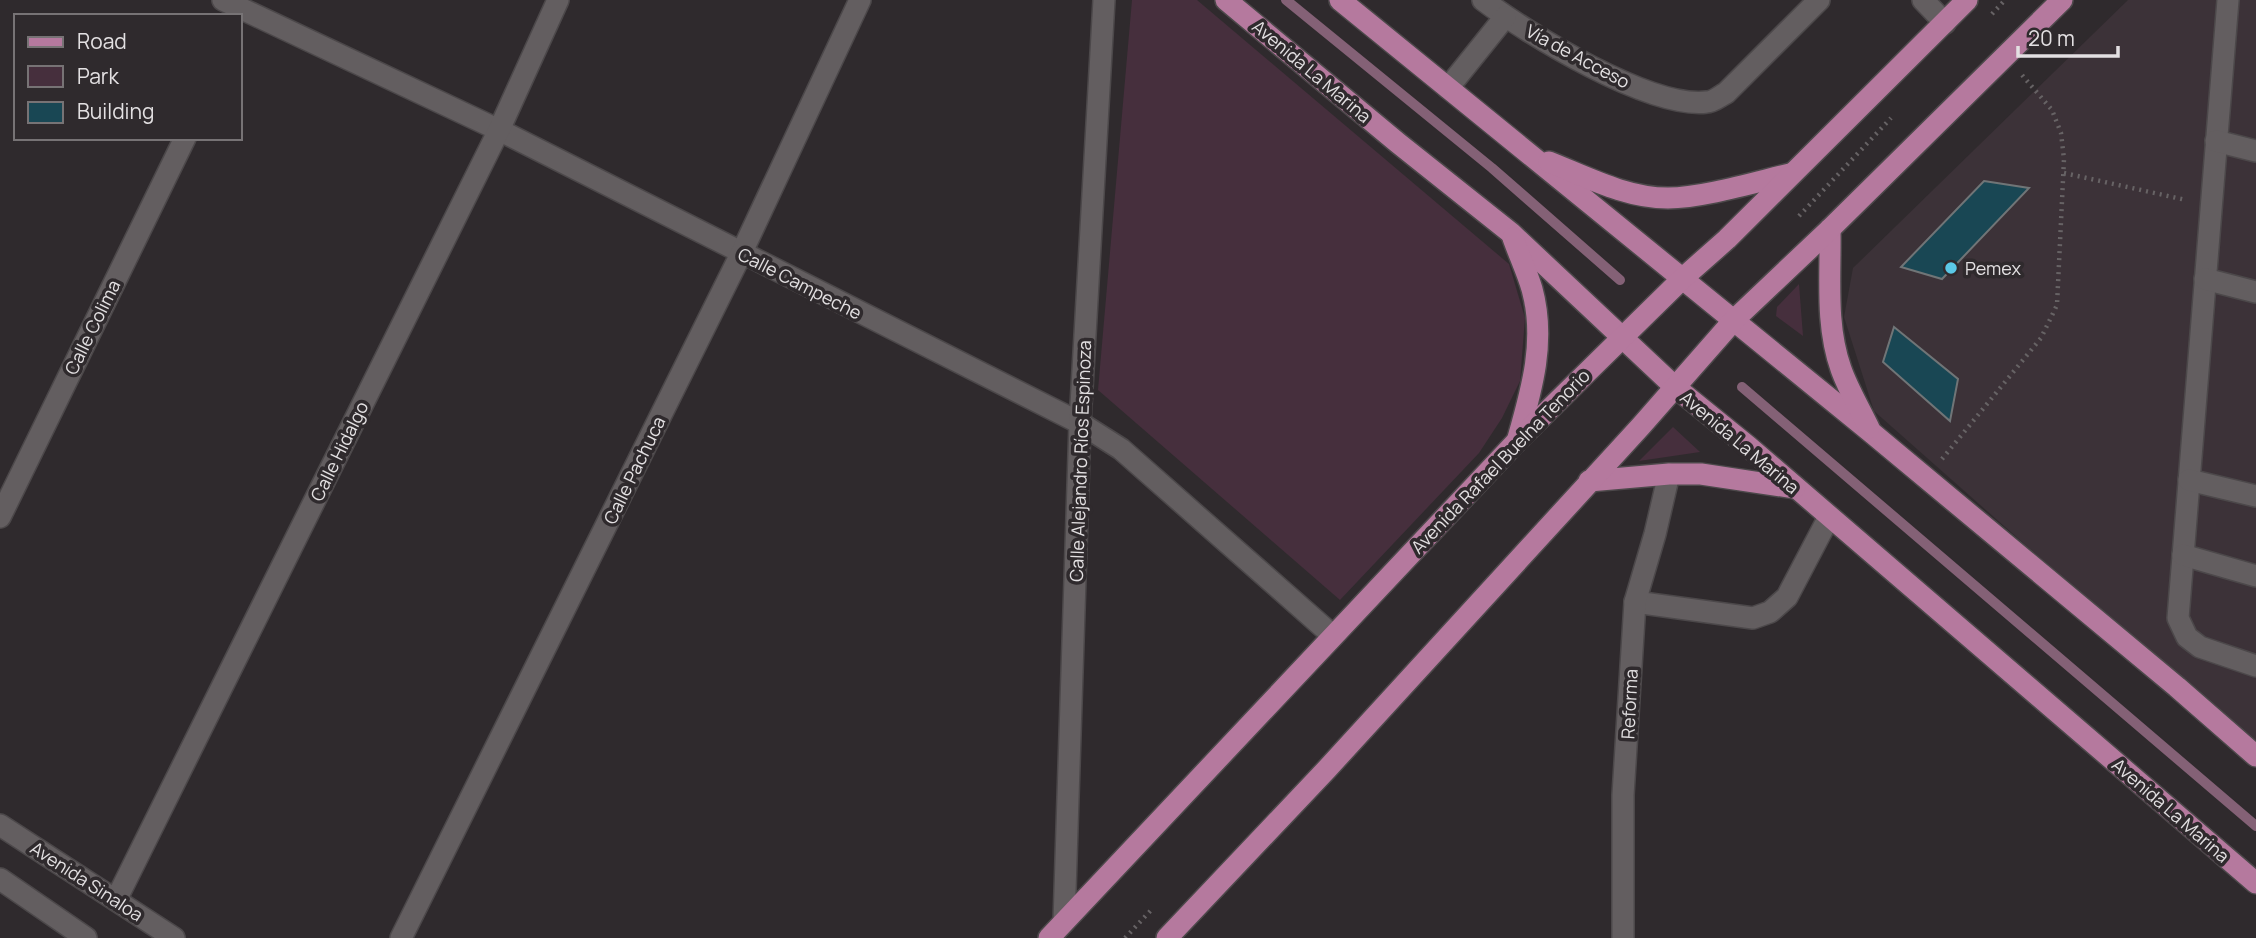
<svg xmlns="http://www.w3.org/2000/svg" width="2256" height="938" font-family="Manrope,sans-serif">
	<style>
		.built { fill: #3c3238 }
		.green { fill: #462f3d }
		.lines { fill: none; stroke-linecap: round; stroke-linejoin: round }
		.stream { stroke: #846176; stroke-width: 10 }
		.building { fill: #194754; stroke: #707577; stroke-width: 2 }
		.minor-casing { stroke: #4c484a; stroke-width: 24 }
		.major-casing { stroke: #4c484a; stroke-width: 24 }
		.path { stroke: #676365; stroke-width: 4.5; stroke-dasharray: 2 5; stroke-linecap: butt }
		.minor { stroke: #635e60; stroke-width: 21 }
		.major { stroke: #b5799e; stroke-width: 21 }
		.poi-dot { fill: #5bc8e6; stroke: #2f2a2d; stroke-width: 2.5 }
		.labels { text-anchor: middle; dominant-baseline: central; stroke-width: 7; stroke-linejoin: round; paint-order: stroke }
		.street-label { font-size: 18px; fill: #e3e0e2; stroke: #2f2a2d }
		.poi-label { font-size: 18px; fill: #e3e0e2; stroke: #2f2a2d; text-anchor: start }
	</style>
	<rect width="100%" height="100%" fill="#2f2a2d"/>
	<path class="built" d="M2128,0H2256V749L1874,411L1844,317L1853,268Z"/>
	<g class="green">
		<path d="M1132,0H1197L1509,264L1525,318L1520,381L1502,418L1479,453L1340,600L1098,390Z"/>
		<path d="M1799,284L1803,336L1776,316L1777,307Z"/>
		<path d="M1673,427L1700,452L1639,461Z"/>
	</g>
	<g class="lines">
		<g class="stream">
			<path d="M1286,0L1492,168L1620,280"/>
			<path d="M1742,387L2256,826"/>
		</g>
	</g>
	<g class="building">
		<path d="M1984,181L2029,188L1942,279L1901,267Z"/>
		<path d="M1894,327L1958,379L1950,421L1883,362Z"/>
	</g>
	<g class="lines">
		<defs>
			<g id="minor">
				<path d="M223,0L499,130L1080,423L1121,449L1332,635"/>
				<path d="M1483,0C1528,34 1650,109 1707,102C1713,102 1720,96 1726,93L1819,0"/>
				<path d="M1923,0L1945,23"/>
				<path d="M2228,0L2178,618L2187,637L2200,647L2256,666"/>
				<path d="M1448,88L1505,17"/>
				<path d="M2216,141L2256,151"/>
				<path d="M2205,279L2256,292"/>
				<path d="M2189,480L2256,496"/>
				<path d="M0,517L185,138"/>
				<path d="M2183,555L2256,576"/>
				<path d="M1635,602L1753,618L1770,612L1787,597L1829,517"/>
				<path d="M0,825L174,938"/>
				<path d="M0,879L86,938"/>
				<path d="M116,900L499,130L558,0"/>
				<path d="M1064,922L1080,423L1104,0"/>
				<path d="M401,938L741,254L860,0"/>
				<path d="M1623,938V795L1635,602L1655,534L1669,474"/>
			</g>
			<g id="major">
				<path d="M1226,0L1398,143L1511,233L1675,387L1749,447L2256,883"/>
				<path d="M1340,0L1872,433L2177,687L2256,756"/>
				<path d="M1549,162C1587,177 1626,198 1668,198C1702,198 1756,182 1790,174"/>
				<path d="M1830,229C1831,275 1825,324 1841,369C1848,389 1860,409 1869,428"/>
				<path d="M1513,238C1519,255 1527,272 1532,289C1546,340 1532,389 1518,438"/>
				<path d="M1589,481L1669,474H1701L1795,488"/>
				<path d="M1049,938L1518,440L1683,278L1727,239L1967,0"/>
				<path d="M1167,938L1327,769L1641,426L1734,320L1830,229L2062,0"/>
			</g>
		</defs>
		<use href="#minor" class="minor-casing"/>
		<use href="#major" class="major-casing"/>
		<g class="path">
			<path d="M1992,14L2005,0"/>
			<path d="M2064,173L2186,200"/>
			<path d="M1799,216L1891,118"/>
			<path d="M1942,459L2041,338L2057,305L2064,159L2061,133L2052,110L2022,75"/>
			<path d="M1125,938L1153,908"/>
		</g>
		<use href="#minor" class="minor"/>
		<use href="#major" class="major"/>
	</g>
	<circle class="poi-dot" cx="1951" cy="268" r="7"/>
	<g class="labels">
		<g class="street-label">
			<text transform="translate(1578 56) rotate(28)">Vía de Acceso</text>
			<text transform="translate(1312 71) rotate(40)">Avenida La Marina</text>
			<text transform="translate(800 283) rotate(27)">Calle Campeche</text>
			<text transform="translate(92 327) rotate(-64)">Calle Colima</text>
			<text transform="translate(1740 442) rotate(40)">Avenida La Marina</text>
			<text transform="translate(339 451) rotate(-64)">Calle Hidalgo</text>
			<text transform="translate(1080 461) rotate(-88)">Calle Alejandro Ríos Espinoza</text>
			<text transform="translate(1500 461) rotate(-46)">Avenida Rafael Buelna Tenorio</text>
			<text transform="translate(634 470) rotate(-64)">Calle Pachuca</text>
			<text transform="translate(1629 704) rotate(-87)">Reforma</text>
			<text transform="translate(2171 810) rotate(41)">Avenida La Marina</text>
			<text transform="translate(87 881) rotate(33)">Avenida Sinaloa</text>
		</g>
		<g class="poi-label">
			<text x="1965" y="268">Pemex</text>
		</g>
	</g>
	<rect x="14" y="14" width="228" height="126" fill="#2f2a2d" stroke="#777375" stroke-width="2"/>
	<rect x="28" y="37" width="35" height="10" fill="#b5799e" stroke="#777375" stroke-width="2"/>
	<text x="77" y="49" font-size="21" fill="#e3e0e2">Road</text>
	<rect x="28" y="66" width="35" height="21" fill="#462f3d" stroke="#777375" stroke-width="2"/>
	<text x="77" y="84" font-size="21" fill="#e3e0e2">Park</text>
	<rect x="28" y="102" width="35" height="21" fill="#194754" stroke="#777375" stroke-width="2"/>
	<text x="77" y="119" font-size="21" fill="#e3e0e2">Building</text>
	<path d="M2018 46v10h100v-10" fill="none" stroke="#e3e0e2" stroke-width="3.5"/>
	<text x="2028" y="46" font-size="21" fill="#e3e0e2" stroke="#2f2a2d" stroke-width="5" paint-order="stroke">20 m</text>
</svg>
